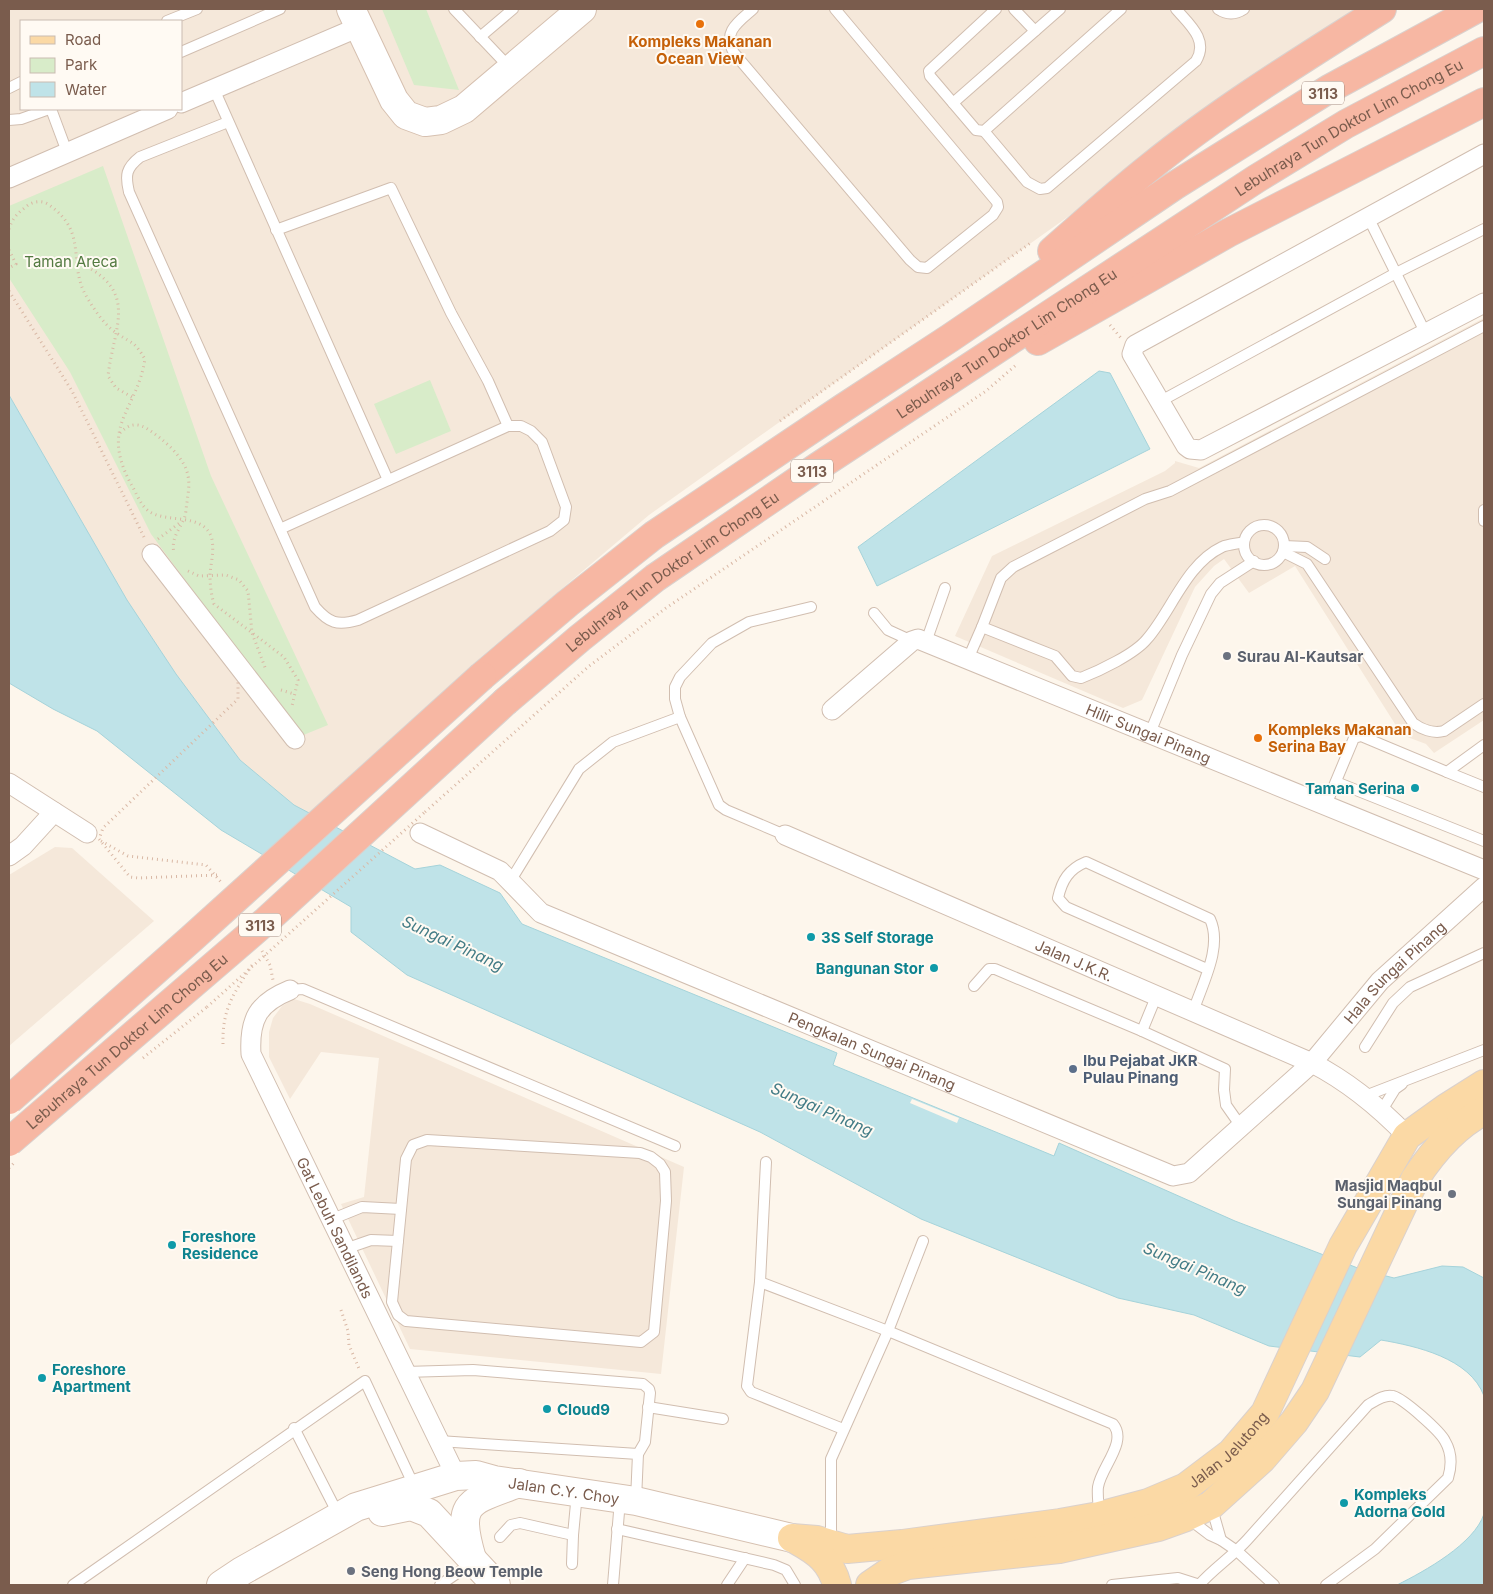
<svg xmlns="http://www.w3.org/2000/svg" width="1493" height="1594" font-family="Inter,sans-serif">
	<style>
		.residential { fill: #f5e8da; fill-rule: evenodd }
		.green { fill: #d8ecc9 }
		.water { fill: #bfe3e8; stroke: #a5d3da }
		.pier { fill: #fdf6ec }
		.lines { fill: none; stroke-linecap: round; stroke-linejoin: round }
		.lane-casing { stroke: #d1beb0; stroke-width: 12 }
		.street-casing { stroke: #d1beb0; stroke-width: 21 }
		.secondary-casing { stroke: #d6c0b0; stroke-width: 30 }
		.primary-casing { stroke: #dad1cd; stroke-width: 30 }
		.highway-casing { stroke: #dad1cd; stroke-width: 30 }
		.path { stroke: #d9b8a5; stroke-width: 3; stroke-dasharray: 1 4; stroke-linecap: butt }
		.lane { stroke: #fff; stroke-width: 10 }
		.street { stroke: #fff; stroke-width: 19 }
		.secondary { stroke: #fff; stroke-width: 28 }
		.primary { stroke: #fbd9a5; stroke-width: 28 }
		.highway { stroke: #f7b7a3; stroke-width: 28 }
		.highway-bridge-casing { stroke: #dad1cd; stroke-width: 30; stroke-linecap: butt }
		.path-bridge { stroke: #d9b8a5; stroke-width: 3; stroke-dasharray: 1 4; stroke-linecap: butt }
		.highway-bridge { stroke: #f7b7a3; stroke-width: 28 }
		.food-dot { fill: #e8710a; stroke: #fffaf3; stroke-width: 2 }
		.worship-dot { fill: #6b7280; stroke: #fffaf3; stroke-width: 2 }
		.culture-dot { fill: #0f9aa8; stroke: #fffaf3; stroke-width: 2 }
		.service-dot { fill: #5c6f8a; stroke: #fffaf3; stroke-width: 2 }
		.labels { text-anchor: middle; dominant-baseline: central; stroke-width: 4; stroke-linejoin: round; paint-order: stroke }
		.shield { fill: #fffaf3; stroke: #a28b7f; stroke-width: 1 }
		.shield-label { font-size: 14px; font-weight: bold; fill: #7a5c4d }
		.food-label { font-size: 15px; font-weight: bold; fill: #c56008; stroke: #fffaf3 }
		.street-label { font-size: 15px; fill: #7a5c4d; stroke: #fffaf3 }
		.park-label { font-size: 15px; fill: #537a41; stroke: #fffaf3 }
		.worship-label { font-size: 15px; font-weight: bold; fill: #5b616d; stroke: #fffaf3; text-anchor: start }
		.culture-label { font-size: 15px; font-weight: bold; fill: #0d838f; stroke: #fffaf3; text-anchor: start }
		.service-label { font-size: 15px; font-weight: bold; fill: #4e5e75; stroke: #fffaf3; text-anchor: start }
		.water-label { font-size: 16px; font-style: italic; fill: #437c86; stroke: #fffaf3 }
	</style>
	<rect width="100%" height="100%" fill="#fdf6ec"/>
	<g class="residential">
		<path d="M9,9H1382L1090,201L649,515L481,657L309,813L294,805L240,760L176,674L127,600L9,395ZM21,21H181V109H21Z"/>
		<path d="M1484,318V720L1434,753L1426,744L1402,735L1295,566L1249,593L1224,559L1214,566L1195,587L1142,700L1123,708L955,636L992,556L1165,471L1175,463V461L1199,468Z"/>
		<path d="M55,847L72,848L154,921L9,1046V875Z"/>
		<path d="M294,999L310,1004L684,1167L661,1374L410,1349L341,1204L364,1197L379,1058L321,1052L290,1099L269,1057V1032L273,1018L282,1006Z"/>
	</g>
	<g class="green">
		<path d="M382,9H426L459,90L414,85Z"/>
		<path d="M103,166L211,476L328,725L301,736L151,534L70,372L9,278V206Z"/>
		<path d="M430,380L451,431L396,454L374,404Z"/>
	</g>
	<g class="water">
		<path d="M1099,371L1110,373L1150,449L877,586L858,547Z"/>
		<path d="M9,395L127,600L176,674L240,760L294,805L415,869L440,865L500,893L522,924L837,1053L833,1065L1054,1156L1059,1143L1235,1221L1363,1270L1394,1278L1442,1266L1463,1267L1484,1278V1396C1470,1358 1416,1346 1381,1340L1360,1357L1269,1346L1194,1315L1118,1298L921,1219L760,1132L407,975L351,932V907L221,830L97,731L53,709L9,683Z"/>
		<path d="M1484,1514V1585H1397C1425,1571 1474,1544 1484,1514Z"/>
	</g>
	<path class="pier" d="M912,1099L959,1118L957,1123L910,1103Z"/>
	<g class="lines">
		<defs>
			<g id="lane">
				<path d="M454,9L510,68"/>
				<path d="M753,9C738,22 722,32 734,53L910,260L918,267L927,268L993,215L998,207L997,202L835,9"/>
				<path d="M996,9L929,71L930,76L976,130L984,131L1121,9"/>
				<path d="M1014,9L1035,31"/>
				<path d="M1218,9C1227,15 1235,15 1244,9"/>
				<path d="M167,21L197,9"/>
				<path d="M480,37L513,9"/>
				<path d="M181,52L280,9"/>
				<path d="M9,88L21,82"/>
				<path d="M214,89L388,480"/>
				<path d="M953,103L1060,9"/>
				<path d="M51,109L67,152"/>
				<path d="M9,120L21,119L49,109"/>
				<path d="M228,122L140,157C126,168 125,175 129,192L315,607C329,623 337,626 358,620L550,531L564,520L566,507L542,442L531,431L521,426H508L280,529"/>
				<path d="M984,131L1027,182L1040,189L1047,188L1196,61C1209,40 1189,24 1176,9"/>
				<path d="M1368,217L1426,334"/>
				<path d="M276,230L391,188L451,313L488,381L508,426"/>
				<path d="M1159,402L1396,273L1484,229"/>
				<path d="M1484,510V521"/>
				<circle cx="1264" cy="545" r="20"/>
				<path d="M1244,542C1237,544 1229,544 1222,547C1186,564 1171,612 1147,639C1135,654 1099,671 1081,678L1072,676L1055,656L982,627L1001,578L1013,567L1145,499L1170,491L1484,326"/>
				<path d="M1284,546L1307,547L1325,559"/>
				<path d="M1283,552L1307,564L1413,723C1421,729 1433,734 1444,731L1484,704"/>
				<path d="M874,613L888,630L912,641"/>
				<path d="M926,642L945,588"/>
				<path d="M968,659L982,627"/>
				<path d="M1150,733L1182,655L1211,594L1220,583L1254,561"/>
				<path d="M1447,772L1484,787"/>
				<path d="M1336,782L1484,841"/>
				<path d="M1326,805L1354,738L1361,736L1447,772L1484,745"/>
				<path d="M785,835L726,810L719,805L680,717L675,699V687L680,677L712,643L749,622L811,607"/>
				<path d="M511,880L579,769L613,742L680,717"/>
				<path d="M974,986L989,969H995L1142,1031L1156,997"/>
				<path d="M290,990L303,989L675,1146"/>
				<path d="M1193,1012C1202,984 1223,947 1210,919L1086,862C1069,869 1062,880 1058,898L1066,907L1207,969"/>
				<path d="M1142,1031L1225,1069L1224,1090L1226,1105L1240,1125"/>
				<path d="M1365,1047L1393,1003L1410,987L1484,953"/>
				<path d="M1365,1096L1484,1050"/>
				<path d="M1382,1110L1395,1089L1402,1084"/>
				<path d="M427,1140L640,1153L651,1157L660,1164L665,1172L666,1201L654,1332L641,1342L406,1321L398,1315L392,1302L406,1159L413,1145Z"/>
				<path d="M766,1162L760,1282L747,1386L751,1392L843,1429"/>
				<path d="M330,1220L362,1207L401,1209"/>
				<path d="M345,1249L371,1240L398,1241"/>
				<path d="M760,1282L888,1331L1113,1424C1128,1442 1101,1467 1098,1487C1097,1495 1099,1506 1099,1515"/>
				<path d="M405,1372L473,1370L643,1384L649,1389L650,1393L645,1442L638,1454"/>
				<path d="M648,1407L723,1419"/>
				<path d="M294,1428L339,1516"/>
				<path d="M439,1441L638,1454L636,1500"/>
				<path d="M1211,1505L1221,1540"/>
				<path d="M1189,1519L1210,1535L1221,1540L1237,1551L1274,1585"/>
				<path d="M617,1529L774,1565L786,1570L795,1585"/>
				<path d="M500,1537L511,1525L520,1523L573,1535"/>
				<path d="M831,1544V1459L888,1331L923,1241"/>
				<path d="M572,1564L573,1535L577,1493"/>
				<path d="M73,1585L365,1381L415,1488"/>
				<path d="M440,1585L472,1563"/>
				<path d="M613,1585L620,1500"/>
				<path d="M727,1585L745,1558"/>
				<path d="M1112,1585L1178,1578L1200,1585"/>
				<path d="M1199,1585C1214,1568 1233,1556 1248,1539L1368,1405C1375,1401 1384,1394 1393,1396C1404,1399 1440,1431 1445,1441C1452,1453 1452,1465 1448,1478L1375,1549L1326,1585"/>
			</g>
			<g id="street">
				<path d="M181,103L359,27"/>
				<path d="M1484,154L1135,345L1132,354L1186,446L1190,449L1201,450L1484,303"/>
				<path d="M9,178L168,109"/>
				<path d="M152,554L295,739"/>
				<path id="s1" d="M832,710L912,641L918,639L1484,870"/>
				<path d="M9,783L87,833"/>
				<path id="s2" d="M420,833L500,871L541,913L1173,1176L1189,1173L1312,1063L1380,981L1484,887"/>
				<path id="s3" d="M785,835L1312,1063C1349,1082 1378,1106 1407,1136"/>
				<path d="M9,856L23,846L54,812"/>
				<path id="s4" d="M290,990C258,1003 249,1019 251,1054L456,1476"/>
			</g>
			<g id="secondary">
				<path d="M351,9L394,100L406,115L425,122L441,120L464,109L582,9"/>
				<path d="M382,1512L411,1506L429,1513L496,1585"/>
				<path d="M472,1559C455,1501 468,1502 519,1483"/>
				<path id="s5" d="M221,1585L242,1571L356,1507L456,1476L476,1475L494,1480L636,1501L792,1538"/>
			</g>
			<g id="primary">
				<path id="s6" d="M792,1538L817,1540L847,1549L902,1544L1060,1523L1099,1516L1148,1503L1186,1487L1231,1453L1265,1413L1343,1246L1407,1136L1446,1108L1484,1084"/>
				<path d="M798,1541C818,1552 831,1562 837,1585"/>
				<path d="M870,1585L889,1572L908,1565L1059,1549L1158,1527L1186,1517L1211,1505L1262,1459L1294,1422L1315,1391L1415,1179C1432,1153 1456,1125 1484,1111"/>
			</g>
			<g id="highway">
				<path d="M1052,251C1084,223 1116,194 1150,167C1223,108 1303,59 1382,9"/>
				<path d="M1038,341L1228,233L1484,102"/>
				<path d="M482,676L568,603L654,535L843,408L950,338L1174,186L1329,89L1476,9"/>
				<path id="s7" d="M506,701L580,638L655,578L819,466L1256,179L1346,124L1484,51"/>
			</g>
		</defs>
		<use href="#lane" class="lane-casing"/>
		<use href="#street" class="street-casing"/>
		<use href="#secondary" class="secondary-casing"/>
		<use href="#primary" class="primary-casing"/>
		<use href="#highway" class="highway-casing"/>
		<g class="path">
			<path d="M9,229C12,218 19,212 27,206C33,201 43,200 49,205C90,233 66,265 88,299C96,312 105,326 118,334C134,345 134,341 145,359C137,411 99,425 131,484C136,492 141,507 150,512C168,523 201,513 211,536C215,548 211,562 210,574C210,584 211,594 214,604L284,657L298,680L292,706"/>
			<path d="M9,250L16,264L9,268"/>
			<path d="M78,262C140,291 114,325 108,376L116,388L132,397"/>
			<path d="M9,291L72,391L145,539"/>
			<path d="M1110,325L1121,338"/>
			<path d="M780,421L1032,242"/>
			<path d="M120,433C128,425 135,422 146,428C162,438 185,457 188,476C190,485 188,494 187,502C186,508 186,516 183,521C178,531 171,540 174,553"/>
			<path d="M158,539L181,522"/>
			<path d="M188,571L199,576L226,575L239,580L248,591L252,633L266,670"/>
			<path d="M281,690L294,694"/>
			<path d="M425,812L588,667L666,608L986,391L1016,365"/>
			<path d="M101,841L128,856L206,865L222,883"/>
			<path d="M262,951L270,965L273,980"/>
			<path d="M223,1044C222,1007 235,992 254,962"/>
			<path d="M143,1058L207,1007"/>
			<path d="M9,1168L14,1163"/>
			<path d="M341,1310L348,1331L349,1345L360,1371"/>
		</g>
		<use href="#lane" class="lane"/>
		<use href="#street" class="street"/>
		<use href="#secondary" class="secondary"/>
		<use href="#primary" class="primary"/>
		<use href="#highway" class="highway"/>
		<defs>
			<g id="highway-bridge">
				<path d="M9,1100L191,939L482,676"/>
				<path id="s8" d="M9,1142L267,920L506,701"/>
			</g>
		</defs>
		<use href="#highway-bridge" class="highway-bridge-casing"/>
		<g class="path-bridge">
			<path d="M217,875L138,878L130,877L99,839L103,828L238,699V682"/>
			<path d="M207,1007L425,812"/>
		</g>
		<use href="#highway-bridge" class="highway-bridge"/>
	</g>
	<g class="food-dot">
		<circle cx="700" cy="24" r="5"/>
		<circle cx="1258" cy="738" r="5"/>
	</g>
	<g class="worship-dot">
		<circle cx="1227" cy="656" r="5"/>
		<circle cx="1452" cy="1194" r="5"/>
		<circle cx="351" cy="1571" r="5"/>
	</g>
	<g class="culture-dot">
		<circle cx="1415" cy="788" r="5"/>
		<circle cx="811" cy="937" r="5"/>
		<circle cx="934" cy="968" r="5"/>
		<circle cx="172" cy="1245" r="5"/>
		<circle cx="42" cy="1378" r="5"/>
		<circle cx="547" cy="1409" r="5"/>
		<circle cx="1344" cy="1503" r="5"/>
	</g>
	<circle class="service-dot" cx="1073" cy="1069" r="5"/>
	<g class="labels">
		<g class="shield">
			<rect x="1302" y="81.5" width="42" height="23" rx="4"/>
			<rect x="791" y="459.5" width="42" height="23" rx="4"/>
			<rect x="239" y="913.5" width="42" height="23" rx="4"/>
		</g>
		<g class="shield-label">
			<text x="1323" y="93">3113</text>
			<text x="812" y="471">3113</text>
			<text x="260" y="925">3113</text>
		</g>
		<g class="food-label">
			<text x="700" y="41">Kompleks Makanan<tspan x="700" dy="17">Ocean View</tspan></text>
			<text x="1268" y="729" text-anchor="start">Kompleks Makanan<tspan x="1268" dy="17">Serina Bay</tspan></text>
		</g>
		<g class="street-label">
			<text stroke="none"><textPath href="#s7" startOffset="1021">Lebuhraya Tun Doktor Lim Chong Eu</textPath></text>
			<text stroke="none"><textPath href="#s7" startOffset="616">Lebuhraya Tun Doktor Lim Chong Eu</textPath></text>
			<text stroke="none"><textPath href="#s7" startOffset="211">Lebuhraya Tun Doktor Lim Chong Eu</textPath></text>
			<text stroke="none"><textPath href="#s1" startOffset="361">Hilir Sungai Pinang</textPath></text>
			<text stroke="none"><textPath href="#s3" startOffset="315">Jalan J.K.R.</textPath></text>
			<text stroke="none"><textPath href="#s2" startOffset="1136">Hala Sungai Pinang</textPath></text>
			<text stroke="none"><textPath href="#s8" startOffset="155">Lebuhraya Tun Doktor Lim Chong Eu</textPath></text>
			<text stroke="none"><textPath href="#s2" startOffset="506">Pengkalan Sungai Pinang</textPath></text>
			<text stroke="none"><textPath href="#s4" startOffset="275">Gat Lebuh Sandilands</textPath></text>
			<text stroke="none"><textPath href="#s6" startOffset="459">Jalan Jelutong</textPath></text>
			<text stroke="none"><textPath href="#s5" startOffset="370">Jalan C.Y. Choy</textPath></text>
		</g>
		<g class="park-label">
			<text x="71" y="261">Taman Areca</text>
		</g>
		<g class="worship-label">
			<text x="1237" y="656">Surau Al-Kautsar</text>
			<text x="1442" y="1185" text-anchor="end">Masjid Maqbul<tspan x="1442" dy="17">Sungai Pinang</tspan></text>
			<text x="361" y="1571">Seng Hong Beow Temple</text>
		</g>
		<g class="culture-label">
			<text x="1405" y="788" text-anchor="end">Taman Serina</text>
			<text x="821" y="937">3S Self Storage</text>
			<text x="924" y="968" text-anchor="end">Bangunan Stor</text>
			<text x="182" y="1236">Foreshore<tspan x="182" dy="17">Residence</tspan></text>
			<text x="52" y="1369">Foreshore<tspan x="52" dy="17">Apartment</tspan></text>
			<text x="557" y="1409">Cloud9</text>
			<text x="1354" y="1494">Kompleks<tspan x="1354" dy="17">Adorna Gold</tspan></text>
		</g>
		<g class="service-label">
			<text x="1083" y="1060">Ibu Pejabat JKR<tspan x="1083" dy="17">Pulau Pinang</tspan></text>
		</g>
		<g class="water-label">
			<text transform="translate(453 943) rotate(25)">Sungai Pinang</text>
			<text transform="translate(822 1109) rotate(24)">Sungai Pinang</text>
			<text transform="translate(1195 1268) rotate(23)">Sungai Pinang</text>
		</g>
	</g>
	<rect width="1493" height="1594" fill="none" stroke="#7a5c4d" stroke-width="20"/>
	<rect x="20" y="20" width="162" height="90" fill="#fffaf3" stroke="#cabbb1"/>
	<rect x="30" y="36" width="25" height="8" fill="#fbd9a5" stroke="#cabbb1"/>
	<text x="65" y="45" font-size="15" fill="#7a5c4d">Road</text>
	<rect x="30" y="58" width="25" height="15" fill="#d8ecc9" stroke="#cabbb1"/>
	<text x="65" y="70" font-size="15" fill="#7a5c4d">Park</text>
	<rect x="30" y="82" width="25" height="15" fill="#bfe3e8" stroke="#cabbb1"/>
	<text x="65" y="95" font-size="15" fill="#7a5c4d">Water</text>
</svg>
